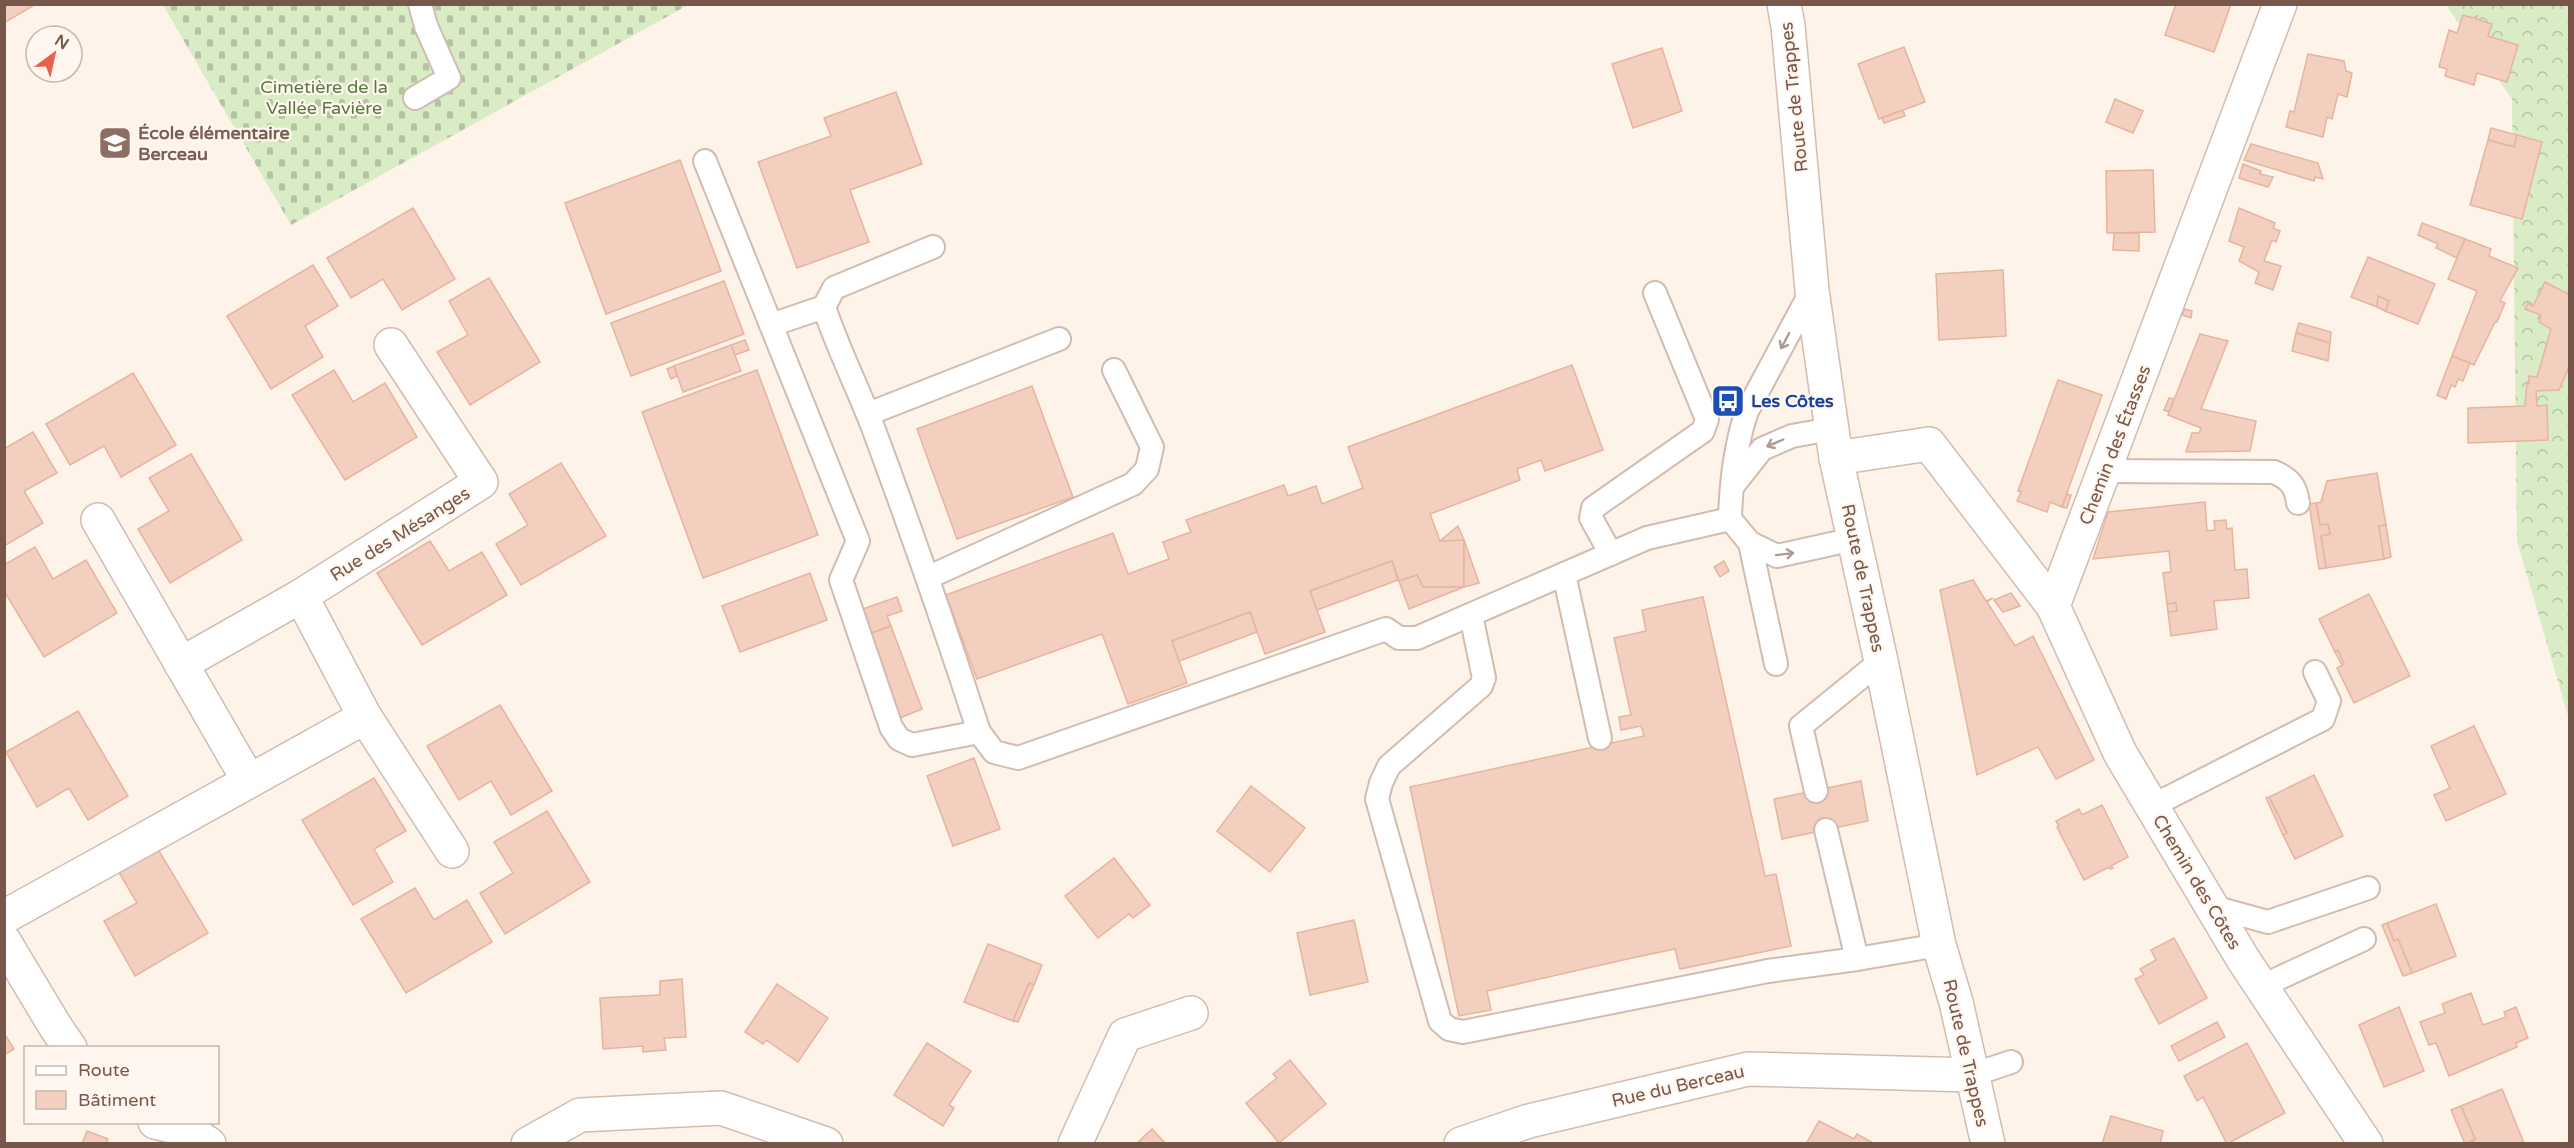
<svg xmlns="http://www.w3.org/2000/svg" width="2574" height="1148" font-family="'Varela Round',sans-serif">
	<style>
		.forest { fill: url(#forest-crowns) }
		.cemetery { fill: url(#cemetery-stones) }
		.building { fill: #f3cfbf; stroke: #e6b49f; stroke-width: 1.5 }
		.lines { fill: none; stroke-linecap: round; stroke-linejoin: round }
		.lane-casing { stroke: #d2bcb0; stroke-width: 26 }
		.street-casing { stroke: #d2bcb0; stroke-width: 36 }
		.secondary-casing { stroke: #d5bbad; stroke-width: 36 }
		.lane { stroke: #fff; stroke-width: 22 }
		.street { stroke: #fff; stroke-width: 33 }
		.secondary { stroke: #fff; stroke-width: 33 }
		.oneway { stroke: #ae9a93 }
		.labels { text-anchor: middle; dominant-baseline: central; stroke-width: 4.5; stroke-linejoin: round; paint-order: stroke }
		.park-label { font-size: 18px; fill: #567940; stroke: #fff7ef }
		.street-label { font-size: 18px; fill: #78574b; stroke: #fff7ef }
		.education-label { font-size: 18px; font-weight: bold; fill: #785e54; stroke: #fff7ef; text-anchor: start }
		.transit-label { font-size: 18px; font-weight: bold; fill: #164399; stroke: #fff7ef; text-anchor: start }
	</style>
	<defs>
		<pattern id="forest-crowns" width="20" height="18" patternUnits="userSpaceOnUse" patternTransform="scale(1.5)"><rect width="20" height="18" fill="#d9ecc6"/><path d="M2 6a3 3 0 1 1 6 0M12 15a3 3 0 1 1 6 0" fill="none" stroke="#b5c2a3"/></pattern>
		<pattern id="cemetery-stones" width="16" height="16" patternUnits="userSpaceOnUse" patternTransform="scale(1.5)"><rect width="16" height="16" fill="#d9ecc6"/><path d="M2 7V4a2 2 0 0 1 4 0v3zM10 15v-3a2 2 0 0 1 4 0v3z" fill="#b5c2a3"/></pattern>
	</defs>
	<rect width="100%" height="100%" fill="#fdf3e9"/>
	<path class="forest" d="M2446,5H2569V719L2517,541L2512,99Z"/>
	<path class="cemetery" d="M163,5H688L291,225Z"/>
	<g class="building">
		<path d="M4,4H36L4,23Z"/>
		<path d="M2176,4H2231L2214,52L2165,35Z"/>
		<path d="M2463,15L2473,18L2477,16L2476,19L2492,24L2488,36L2518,45L2507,82L2477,73L2474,85L2445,76L2447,69L2439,67L2449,30L2457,33Z"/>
		<path d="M1904,47L1925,102L1879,119L1858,64Z"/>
		<path d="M1662,48L1682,111L1633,128L1612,64Z"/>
		<path d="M2308,54L2344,61L2346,71L2352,73L2347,97L2338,94L2332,119L2327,117L2323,137L2286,127L2290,111L2294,112Z"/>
		<path d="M896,92L922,164L850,190L869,242L797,268L758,162L831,136L824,118Z"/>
		<path d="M2115,99L2143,111L2133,133L2106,122Z"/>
		<path d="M1903,110L1905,116L1884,123L1882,118Z"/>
		<path d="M2491,128L2517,135L2514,147L2488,140Z"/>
		<path d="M2517,135L2542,142L2522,219L2470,205L2488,140L2514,147Z"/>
		<path d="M2251,144L2318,163L2323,179L2315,177L2314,181L2244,160Z"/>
		<path d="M680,160L721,271L606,314L565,203Z"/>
		<path d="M2243,164L2261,171L2260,174L2273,177L2268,187L2239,178Z"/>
		<path d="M2153,170L2155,232L2107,233L2106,171Z"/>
		<path d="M413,208L455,279L402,310L383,279L351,298L327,258Z"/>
		<path d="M2239,208L2275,223L2273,228L2280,231L2276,242L2272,240L2264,261L2281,266L2273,290L2255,283L2259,272L2239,261L2244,247L2229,241Z"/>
		<path d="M2422,223L2465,239L2457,258L2436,248L2438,244L2418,235Z"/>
		<path d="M2114,233H2139V251L2113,250Z"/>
		<path d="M2465,239L2491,249L2489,256L2518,268L2500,301L2505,303L2497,322H2495L2474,365L2452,356L2477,291L2448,279Z"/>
		<path d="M2368,257L2435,284L2418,324L2385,311L2389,301L2378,296L2377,307L2351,297Z"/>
		<path d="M313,265L338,306L305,326L323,357L271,389L227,316Z"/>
		<path d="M2003,270L2006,336L1939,340L1936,274Z"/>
		<path d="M489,278L540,362L470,405L437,352L468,335L449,301Z"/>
		<path d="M724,281L744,334L631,376L611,323Z"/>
		<path d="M2545,282L2570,295V364L2559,390L2536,391L2537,406L2547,405L2548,440L2468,443V408L2525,406L2527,382L2529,383V376L2537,377L2551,329L2539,322L2541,315L2525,309L2528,303L2533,306Z"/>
		<path d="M2378,296L2389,301L2385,311L2377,307Z"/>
		<path d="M2185,309L2192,311L2191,318L2182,315Z"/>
		<path d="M2299,323L2331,332L2330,343L2296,333Z"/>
		<path d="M2296,333L2330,343L2328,361L2292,351Z"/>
		<path d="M2200,334L2228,341L2201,409L2256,421L2250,451L2186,452L2192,433H2199L2201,428L2168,415Z"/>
		<path d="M745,340L749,350L735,355L731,345Z"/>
		<path d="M731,345L741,371L683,392L674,366Z"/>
		<path d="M2452,356L2470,363L2463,381L2458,379L2455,387L2451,385L2446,399L2437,395Z"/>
		<path d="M1572,365L1603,450L1545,471L1541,460L1517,469L1520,480L1430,514L1440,541L1464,540V587H1423L1417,575L1399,581L1392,561L1310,591L1325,632L1265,654L1250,612L1172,641L1187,683L1128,704L1102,634L977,679L946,595L1113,533L1128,574L1169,559L1163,542L1191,532L1186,520L1284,485L1288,496L1316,486L1322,504L1363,488L1348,447Z"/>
		<path d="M674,366L677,376L671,379L667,369Z"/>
		<path d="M334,370L353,402L385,383L417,437L345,480L292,395Z"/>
		<path d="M757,370L818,535L703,578L642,412Z"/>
		<path d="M133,373L176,445L121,477L104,446L70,465L46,424Z"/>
		<path d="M2058,380L2102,395L2062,507L2050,502L2047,512L2017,501L2021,492L2018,491Z"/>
		<path d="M1032,386L1073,497L957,539L917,429Z"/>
		<path d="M1733,390L1740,393L1730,413L1723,409Z"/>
		<path d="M2169,398L2174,399L2169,412L2164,410Z"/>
		<path d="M33,432L57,473L24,491L43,523L4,546V449Z"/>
		<path d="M191,454L242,540L170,583L138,529L169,511L149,478Z"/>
		<path d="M561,463L606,536L521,585L496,544L528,525L509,494Z"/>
		<path d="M2377,473L2386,525L2379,526L2384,559L2326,568L2321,536L2330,534L2328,524L2320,525L2316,503L2321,502L2327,481Z"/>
		<path d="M2067,494L2071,495L2067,508L2062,507Z"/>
		<path d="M2205,502L2207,531L2215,530L2214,521L2226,520L2227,529L2232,528L2235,570L2247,569L2249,598L2214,601L2217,629L2171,636L2168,612L2177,611L2176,603L2167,604L2163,573L2171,572L2169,551L2093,559L2108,512Z"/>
		<path d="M2316,503L2320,525L2328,524L2330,534L2321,536L2326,568L2319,569L2309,504Z"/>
		<path d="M2386,525L2391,557L2384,559L2379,526Z"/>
		<path d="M1458,526L1464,540L1440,541Z"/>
		<path d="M1464,540L1479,583L1464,587Z"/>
		<path d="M430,541L449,571L482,552L507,595L422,645L377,573Z"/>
		<path d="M35,547L53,579L86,560L117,613L44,657L4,591V565Z"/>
		<path d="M1392,561L1398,580L1317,610L1310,591Z"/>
		<path d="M1724,561L1729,571L1720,577L1714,567Z"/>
		<path d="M810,573L827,620L740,652L722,606Z"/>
		<path d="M1417,575L1423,587H1464L1409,609L1399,581Z"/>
		<path d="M1973,580L1986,601L1993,598L1987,602L2015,646L2033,636L2094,760L2056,779L2038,747L1977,775L1940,590Z"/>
		<path d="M2011,593L2020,606L2003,612L1994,600Z"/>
		<path d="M2369,594L2410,676L2354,703L2337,668L2344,664L2338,650L2335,652L2319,619Z"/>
		<path d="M897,597L902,611L887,616L891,626L869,634L860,610Z"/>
		<path d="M1703,597L1765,876L1776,874L1791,946L1680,969L1675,949L1632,958L1487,991L1491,1010L1459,1016L1410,787L1644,736L1641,726L1621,730L1619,717L1631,715L1614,638L1646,631L1642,610Z"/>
		<path d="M2176,603L2177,611L2168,612L2167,604Z"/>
		<path d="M1250,612L1257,632L1179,661L1172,641Z"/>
		<path d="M891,626L922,709L900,718L869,634Z"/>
		<path d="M2338,650L2344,664L2342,665L2335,652Z"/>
		<path d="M500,705L552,791L511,815L491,781L459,800L427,746Z"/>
		<path d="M78,711L128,796L88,820L69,788L37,807L6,752Z"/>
		<path d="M2474,726L2506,794L2446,821L2434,795L2450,788L2431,746Z"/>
		<path d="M974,758L1000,829L953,846L927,776Z"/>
		<path d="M2314,775L2343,836L2295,859L2283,835L2287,833L2269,797Z"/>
		<path d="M374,778L406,831L374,849L393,882L353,905L302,820Z"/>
		<path d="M1861,781L1868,821L1782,839L1774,799Z"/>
		<path d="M1251,786L1305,828L1270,872L1217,831Z"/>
		<path d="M2269,797L2287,833L2283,835L2266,798Z"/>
		<path d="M2102,805L2128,857L2111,866L2113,868L2110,869L2109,867L2084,880L2057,827L2059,826L2056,821L2079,809L2082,815Z"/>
		<path d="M547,811L590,882L505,934L480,893L513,873L494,842Z"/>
		<path d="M156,846L208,933L135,976L104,921L137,903L117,869Z"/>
		<path d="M1114,858L1150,905L1133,918L1129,914L1098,938L1065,896Z"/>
		<path d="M415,888L434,920L467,900L492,942L406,993L361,919Z"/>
		<path d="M2436,904L2456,956L2412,973L2398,939L2394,941L2387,923Z"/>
		<path d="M1354,920L1368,982L1310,995L1297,933Z"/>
		<path d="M2387,923L2394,941L2398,939L2412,973L2403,976L2382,925Z"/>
		<path d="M2174,938L2207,998L2159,1024L2135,979L2144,975L2140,969L2156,960L2151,950Z"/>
		<path d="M988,944L1042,965L1034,985L1029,983L1013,1021L964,1002Z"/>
		<path d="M682,979L686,1037L664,1038L666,1050L643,1052V1046L603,1049L600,998L660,995V981Z"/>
		<path d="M1029,983L1034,985L1018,1022L1013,1021Z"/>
		<path d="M777,984L828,1018L798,1062L766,1040L763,1044L745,1032Z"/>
		<path d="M2471,993L2483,1025L2506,1017L2504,1012L2516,1007L2528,1038L2516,1043L2517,1047L2449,1076L2436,1043L2429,1045L2420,1022L2445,1013L2442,1004Z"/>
		<path d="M2399,1007L2424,1071L2384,1087L2359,1025Z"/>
		<path d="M2217,1022L2225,1037L2179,1061L2171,1046Z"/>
		<path d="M4,1033L14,1049L4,1055Z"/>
		<path d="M927,1043L971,1071L949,1105L954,1108L943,1126L894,1095Z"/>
		<path d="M2247,1043L2285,1113L2227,1144L2203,1097L2197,1101L2184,1076Z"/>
		<path d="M1290,1060L1326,1104L1279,1143L1246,1103L1277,1078L1273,1074Z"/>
		<path d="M2502,1089L2524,1143L2470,1144L2475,1139L2461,1106Z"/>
		<path d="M2461,1106L2475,1139L2465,1144L2451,1110Z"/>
		<path d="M2111,1116L2163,1131L2160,1144H2102Z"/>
		<path d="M1819,1121L1854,1139L1857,1134L1875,1144H1806Z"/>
		<path d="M1152,1129L1166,1144H1136Z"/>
		<path d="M87,1131L108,1139L106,1144H82Z"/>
	</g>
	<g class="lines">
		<defs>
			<g id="lane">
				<path d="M415,98L449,78L426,26L420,4"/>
				<path d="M705,161L858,541L841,580L891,727L899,739L912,745L979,732"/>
				<path d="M933,247L834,288L824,307C838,349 858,388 874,430C911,530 946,630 979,732L994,752L1018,758L1386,629L1399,638H1417L1647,538L1730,519"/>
				<path d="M1812,290L1747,411C1735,446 1731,483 1730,519L1750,543L1777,556L1854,539"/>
				<path d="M771,325L824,307"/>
				<path d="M868,414L1059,339"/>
				<path d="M2105,471L2274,472C2290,479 2296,486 2298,503"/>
				<path d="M1732,487L1762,449L1792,436L1831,429"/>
				<path d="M1750,543L1776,664"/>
				<path d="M1611,554L1591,518L1593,508L1703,431L1707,419L1655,293"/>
				<path d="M1564,574L1600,738"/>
				<path d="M929,577L1133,484L1147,469L1152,447L1114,370"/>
				<path d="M1471,615L1484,678L1481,686L1389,766L1381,783L1377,799L1440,1021L1449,1029L1463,1032L1768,971L1857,959"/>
				<path d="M1816,791L1801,726L1881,661"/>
				<path d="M2152,806L2323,719L2329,701L2315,672"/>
				<path d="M1826,830L1857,959L1939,945"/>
				<path d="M2213,907L2268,922L2368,888"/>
				<path d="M2262,986L2364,939"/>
				<path d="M1972,1075L2011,1062"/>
			</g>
			<g id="street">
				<path d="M1836,458L1929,444L2053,606L2280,4"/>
				<path d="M98,520L249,781"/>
				<path d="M2053,606L2120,753L2243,959L2366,1144"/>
				<path d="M181,664L301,596"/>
				<path d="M365,717L452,851"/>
				<path d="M4,917L365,717L301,596L481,482L391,345"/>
				<path d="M4,941L55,1026L70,1048"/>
				<path d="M155,1122L188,1130L209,1144"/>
				<path d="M528,1144L580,1115L721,1108L826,1144"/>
				<path d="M1075,1144L1125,1035L1191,1013"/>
				<path d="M1461,1144L1529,1121L1748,1069L1972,1075"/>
			</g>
			<path id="secondary" d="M1784,4L1788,26L1812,290L1836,458L1881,661L1939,945L1956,1002L1988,1144"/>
		</defs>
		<use href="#lane" class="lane-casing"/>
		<use href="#street" class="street-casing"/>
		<use href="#secondary" class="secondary-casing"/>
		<use href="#lane" class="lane"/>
		<use href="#street" class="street"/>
		<use href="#secondary" class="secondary"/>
	</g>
	<defs><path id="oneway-shaft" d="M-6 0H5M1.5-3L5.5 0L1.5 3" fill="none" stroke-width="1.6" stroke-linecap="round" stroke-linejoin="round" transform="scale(1.5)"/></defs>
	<g class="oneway">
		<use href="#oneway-shaft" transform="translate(1785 341) rotate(118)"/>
		<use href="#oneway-shaft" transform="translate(1775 443) rotate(157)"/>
		<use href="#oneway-shaft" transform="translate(1785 554) rotate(-7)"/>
	</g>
	<defs>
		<symbol id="school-square" viewBox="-11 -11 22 22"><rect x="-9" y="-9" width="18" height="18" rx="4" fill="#8d6e63" stroke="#fff7ef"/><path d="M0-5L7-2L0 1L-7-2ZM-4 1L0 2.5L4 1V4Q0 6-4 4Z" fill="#fff"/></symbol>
		<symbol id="bus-square" viewBox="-11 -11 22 22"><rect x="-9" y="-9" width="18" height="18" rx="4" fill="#1a4fb4" stroke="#fff7ef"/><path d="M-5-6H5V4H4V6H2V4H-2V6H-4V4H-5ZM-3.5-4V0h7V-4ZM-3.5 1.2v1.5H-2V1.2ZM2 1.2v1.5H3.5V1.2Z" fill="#fff"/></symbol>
	</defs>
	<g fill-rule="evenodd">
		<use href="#school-square" x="96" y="124" width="38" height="38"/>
		<use href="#bus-square" x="1709" y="382" width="38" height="38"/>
	</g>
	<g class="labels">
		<g class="park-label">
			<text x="324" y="87">Cimetière de la<tspan x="324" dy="21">Vallée Favière</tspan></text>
		</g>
		<g class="street-label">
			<text transform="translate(1794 97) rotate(-96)">Route de Trappes</text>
			<text transform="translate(2115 445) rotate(-69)">Chemin des Étasses</text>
			<text transform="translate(400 534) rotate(-32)">Rue des Mésanges</text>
			<text transform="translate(1863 578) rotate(78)">Route de Trappes</text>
			<text transform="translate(2197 882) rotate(59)">Chemin des Côtes</text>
			<text transform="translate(1966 1053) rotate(77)">Route de Trappes</text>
			<text transform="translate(1678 1086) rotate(-13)">Rue du Berceau</text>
		</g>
		<g class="education-label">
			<text x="138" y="133">École élémentaire<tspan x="138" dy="21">Berceau</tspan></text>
		</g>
		<g class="transit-label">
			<text x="1751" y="401">Les Côtes</text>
		</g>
	</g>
	<rect width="2574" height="1148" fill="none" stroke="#78574b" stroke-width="12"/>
	<rect x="24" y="1046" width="195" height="78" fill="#fff7ef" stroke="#c9b7ad" stroke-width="1.5"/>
	<rect x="36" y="1066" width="30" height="9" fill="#ffffff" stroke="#c9b7ad" stroke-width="1.5"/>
	<text x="78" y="1076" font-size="18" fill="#78574b">Route</text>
	<rect x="36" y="1091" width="30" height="18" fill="#f3cfbf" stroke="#c9b7ad" stroke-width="1.5"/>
	<text x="78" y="1106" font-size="18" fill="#78574b">Bâtiment</text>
	<g transform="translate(54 54) rotate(33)"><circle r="28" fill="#fff7ef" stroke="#c9b7ad" stroke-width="1.5"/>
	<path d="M0-4.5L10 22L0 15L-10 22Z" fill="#e8614c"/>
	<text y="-9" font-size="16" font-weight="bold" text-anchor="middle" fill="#78574b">N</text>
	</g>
</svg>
